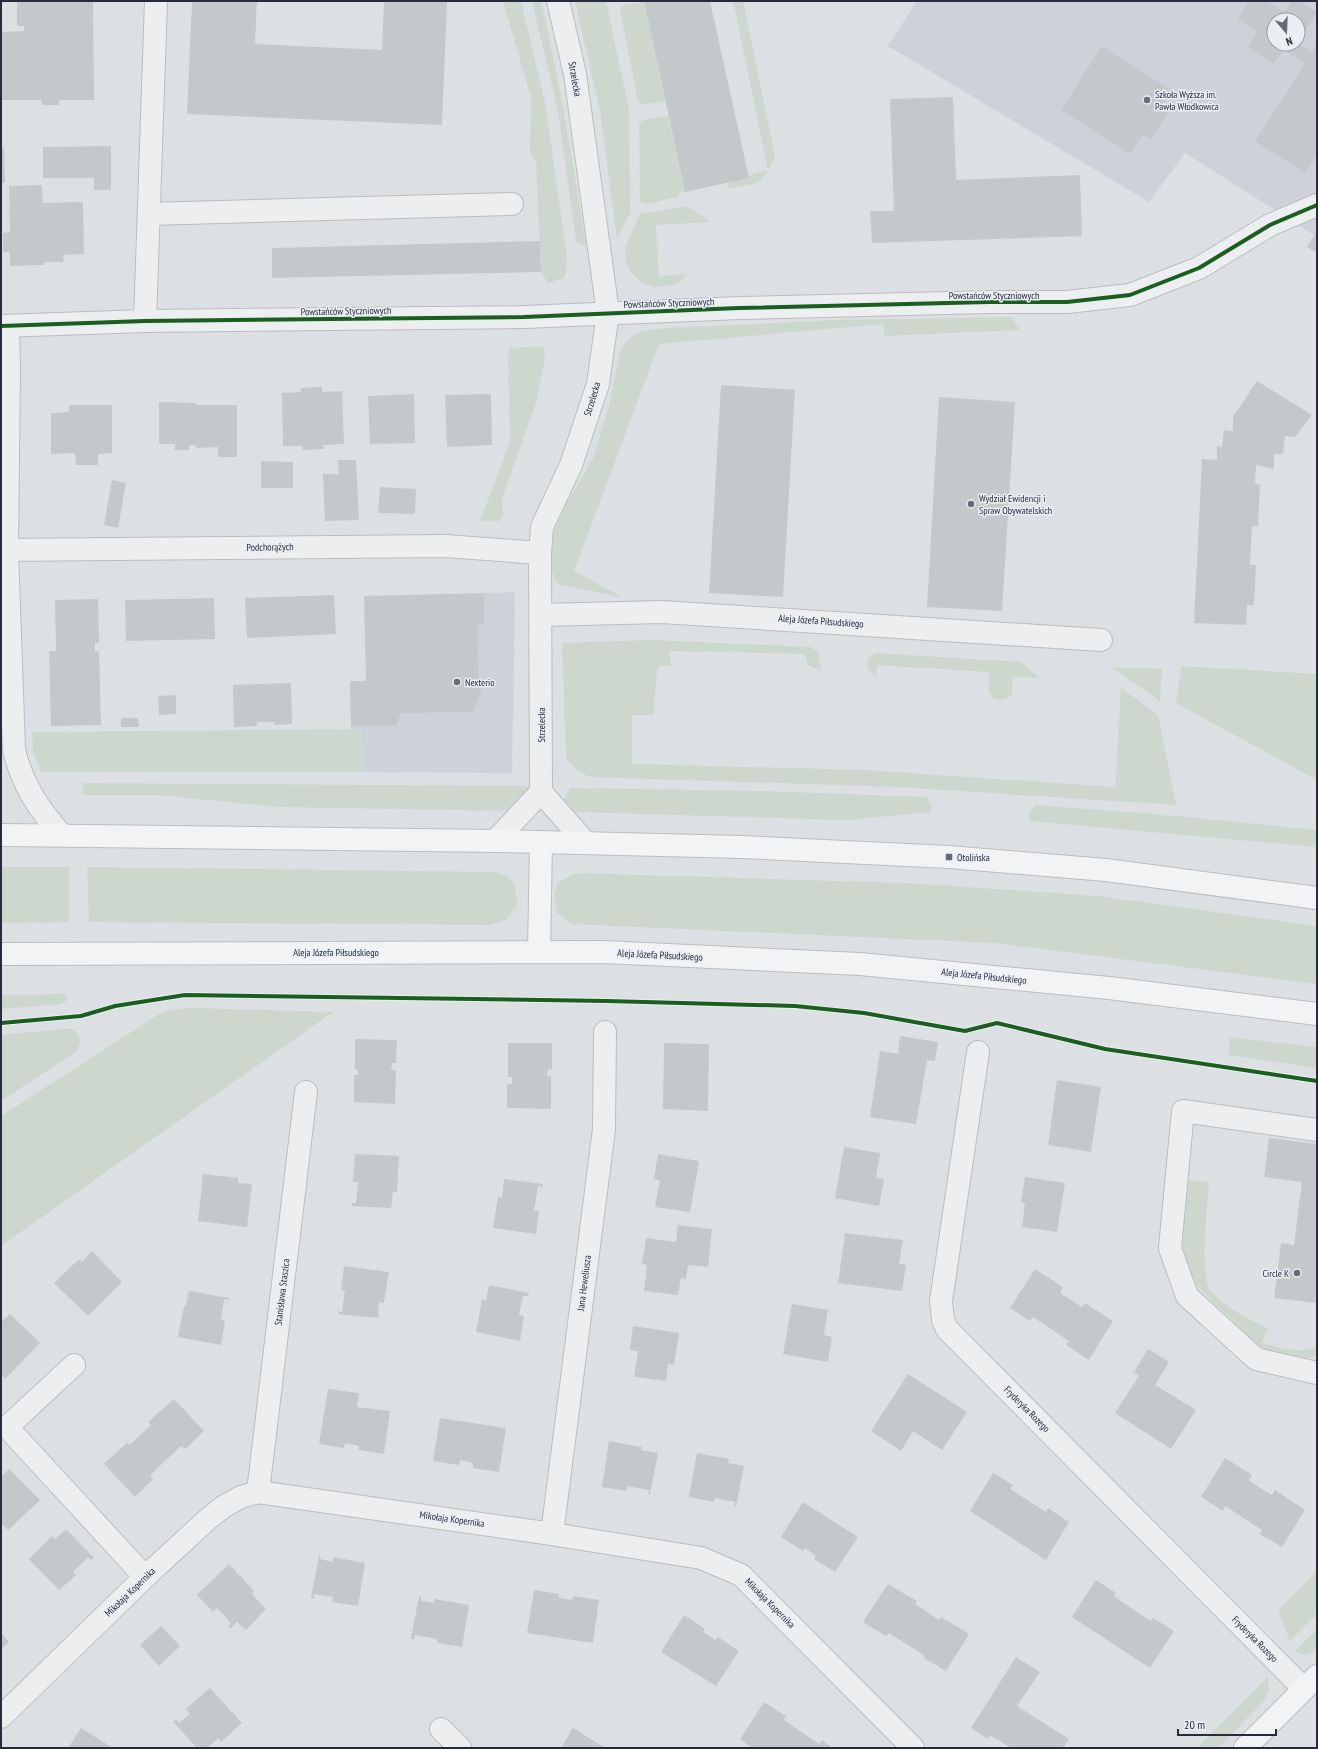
<svg xmlns="http://www.w3.org/2000/svg" width="1318" height="1749" font-family="'PT Sans Narrow',sans-serif">
	<style>
		.built { fill: #ced1d7; fill-rule: evenodd }
		.green { fill: #cdd7ce }
		.building { fill: #c5c8cb; fill-rule: evenodd }
		.lines { fill: none; stroke-linecap: round; stroke-linejoin: round }
		.minor-casing { stroke: #babdc0; stroke-width: 24 }
		.major-casing { stroke: #babdc1; stroke-width: 24 }
		.minor { stroke: #edeef0; stroke-width: 22 }
		.major { stroke: #f2f3f4; stroke-width: 22 }
		.cycleway-casing { stroke: #eaeef3; stroke-width: 6 }
		.cycleway { stroke: #1b5e20; stroke-width: 4 }
		.poi-dot { fill: #666b76; stroke: #eaeef3; stroke-width: 1.5 }
		.labels { text-anchor: middle; dominant-baseline: central; stroke-width: 3; stroke-linejoin: round; paint-order: stroke }
		.street-label { font-size: 10px; fill: #262c3b; stroke: #eaeef3 }
		.poi-label { font-size: 10px; fill: #262c3b; stroke: #eaeef3; text-anchor: start }
	</style>
	<rect width="100%" height="100%" fill="#dde0e3"/>
	<g class="built">
		<path d="M917,1H1317V237L1185,153L1149,202L888,46ZM1274,20H1298V44H1274Z"/>
		<path d="M515,592L512,773L363,772L362,730L351,729L350,681H366L484,593Z"/>
	</g>
	<g class="green">
		<path d="M503,1H521L546,107L567,258L566,274L564,278L548,283L541,272L536,161L530,153L531,98Z"/>
		<path d="M532,1H541C560,82 573,163 586,245L577,243L576,240L558,111Z"/>
		<path d="M575,1H606L629,110L630,213L617,239L600,111Z"/>
		<path d="M733,1H743L775,156C761,186 761,183 729,188L728,182L768,170Z"/>
		<path d="M644,2L665,101L642,105L638,101L620,11L622,6Z"/>
		<path d="M668,116L685,192L679,193L678,197L645,204L640,201L639,124L643,120Z"/>
		<path d="M688,206L710,222L656,225L659,276L688,274L675,285L654,287L642,283L630,271L626,260L625,248L640,214Z"/>
		<path d="M1011,317L1020,330L884,336V324L659,344L574,571L622,597L561,585L555,581L549,556L555,528L568,501L594,456L610,402L620,350L629,338L642,331L666,328L837,320Z"/>
		<path d="M543,346L545,358L536,403L502,498L503,515L500,521H480L510,442L508,354L510,348Z"/>
		<path d="M652,640L811,647L818,652L821,669L814,668L808,665L805,654L670,651L671,666H658L653,715H632V764L865,770L1115,787L1121,688L1158,715L1176,805L896,787L590,777L577,771L566,758L562,643Z"/>
		<path d="M875,653L1021,662L1040,678L1013,677C1012,681 1013,689 1012,693C1009,701 994,702 990,694C987,688 989,679 989,672L877,665L876,676L868,669V659Z"/>
		<path d="M1181,666L1317,674V780L1176,703Z"/>
		<path d="M1111,667L1162,669L1160,701Z"/>
		<path d="M362,729L363,772H41L33,752L32,732Z"/>
		<path d="M83,783L531,786L524,799L511,811L279,807L156,795H83Z"/>
		<path d="M570,788L763,791L927,797L931,805V812L847,820L575,812L564,808L562,803Z"/>
		<path d="M1036,805L1177,816L1317,830V847L1029,821L1030,812Z"/>
		<path d="M1,867H69V922L1,923Z"/>
		<path d="M87,867L496,872L508,877L515,886L517,905L506,920L491,925L89,922Z"/>
		<path d="M575,873L907,883L1098,896L1317,926V984L994,943L572,924L557,913L554,896L558,883Z"/>
		<path d="M66,994V1001L61,1004L1,1009V995Z"/>
		<path d="M190,1008L333,1012L1,1246V1116L164,1011Z"/>
		<path d="M63,1029H71L78,1033L80,1042L77,1051L1,1101V1035Z"/>
		<path d="M1229,1037L1317,1047V1068L1229,1055Z"/>
		<path d="M1187,1180L1209,1182C1208,1202 1199,1276 1210,1290C1225,1308 1248,1318 1268,1329L1262,1342C1275,1348 1304,1355 1317,1346V1356C1298,1362 1273,1353 1256,1344L1196,1285L1188,1273L1182,1242Z"/>
		<path d="M1317,1571V1614L1290,1641L1278,1610Z"/>
		<path d="M1317,1629L1316,1649L1310,1654L1304,1655L1295,1651Z"/>
		<path d="M1268,1677L1269,1691L1264,1701L1218,1748H1197Z"/>
	</g>
	<g class="building">
		<path d="M17,1H93L94,100H59V105H42V100H1V32L24,31V26H17Z"/>
		<path d="M192,1H257L255,44L382,50L384,1H447L442,125L187,114Z"/>
		<path d="M644,1H710L749,178L685,192Z"/>
		<path d="M1249,1H1266L1284,12L1292,1H1299L1317,12L1298,43L1312,52L1317,44V155L1305,173L1255,141L1305,64L1284,50L1274,64L1248,47L1258,32L1238,19ZM1274,20H1298V44H1274Z"/>
		<path d="M1102,46L1171,90L1160,108L1168,113L1150,140L1143,134L1130,154L1061,110Z"/>
		<path d="M953,97L956,180L1080,175L1082,236L872,243L870,211H894L890,99Z"/>
		<path d="M111,146V190H94V178H43V147Z"/>
		<path d="M4,148L5,183H1V149Z"/>
		<path d="M42,185L43,203L83,202L84,254L63,255L64,262H44V265L10,266V252H3V233L10,232L9,186Z"/>
		<path d="M1317,231V253L1307,247Z"/>
		<path d="M540,241L541,272L272,278V248Z"/>
		<path d="M1257,381L1312,415L1295,437L1285,436L1283,454H1274V469L1256,465L1255,484L1260,485L1258,526H1252L1250,565H1256L1254,605H1247L1246,625L1194,623L1202,459L1217,460V446L1222,447L1224,430L1233,431V417Z"/>
		<path d="M721,385L795,390L783,597L709,593Z"/>
		<path d="M322,387V392L342,391L344,444L323,445L324,449L303,450V446H283L282,393L301,392V388Z"/>
		<path d="M414,394L415,443L370,444L368,396Z"/>
		<path d="M491,394L492,445L447,447L445,395Z"/>
		<path d="M939,397L1015,402L1002,611L927,607Z"/>
		<path d="M159,402L196,403L195,405H237V457H218V447L197,448L195,445H189V450H175V444H159Z"/>
		<path d="M69,405H112V453L98,454V465H76L75,453L51,454V413L69,412Z"/>
		<path d="M338,460H356L359,520L325,521L323,474H339Z"/>
		<path d="M261,461L293,462V488H261Z"/>
		<path d="M112,480L126,483L118,528L104,525Z"/>
		<path d="M380,487L416,489L415,514L378,513Z"/>
		<path d="M484,593V624H477L479,679H485L473,712L401,713L396,725L351,726L350,681H366L364,596Z"/>
		<path d="M334,595L336,634L247,638L245,598Z"/>
		<path d="M214,598L215,639L126,641L125,600Z"/>
		<path d="M98,599L99,643H95V652L99,651L101,725L51,726L49,651H56L55,600Z"/>
		<path d="M291,683L292,724L274,725V722H257V726L234,727L233,685Z"/>
		<path d="M176,695V714L159,715L158,696Z"/>
		<path d="M121,718H138L139,727H121Z"/>
		<path d="M900,1036L938,1042L935,1061L927,1060L916,1124L870,1117L880,1051L898,1054Z"/>
		<path d="M355,1039L397,1040L396,1063H392L391,1070H396L395,1104L354,1102V1075H358V1070L355,1069Z"/>
		<path d="M508,1043H552V1070L548,1069L547,1076H551V1109L507,1108V1084H512V1077H508Z"/>
		<path d="M664,1043L709,1044L708,1111L663,1109Z"/>
		<path d="M1057,1080L1101,1087L1091,1152L1048,1145Z"/>
		<path d="M1269,1138L1317,1144V1303L1274,1298L1281,1243L1294,1245L1302,1182L1264,1177Z"/>
		<path d="M844,1147L880,1153L876,1178L884,1179L879,1206L835,1198Z"/>
		<path d="M355,1154L399,1156L397,1192H393L391,1208L352,1206V1203H356L358,1182H353Z"/>
		<path d="M658,1154L699,1161L690,1212L655,1207L660,1180L654,1179Z"/>
		<path d="M203,1174L238,1178V1183L252,1184L247,1227L198,1221Z"/>
		<path d="M1025,1177L1065,1183L1057,1232L1022,1227L1025,1203H1021Z"/>
		<path d="M504,1179L543,1184V1187L538,1186L534,1211H539L536,1234L493,1228L498,1197L502,1198Z"/>
		<path d="M678,1225L712,1229L708,1267L688,1265L686,1279L681,1278L678,1295L644,1291L647,1265L642,1264L646,1238L676,1242Z"/>
		<path d="M845,1233L903,1240L899,1264L906,1265L902,1291L838,1283Z"/>
		<path d="M92,1251L122,1282L88,1316L54,1283L79,1259L82,1262Z"/>
		<path d="M344,1266L389,1272L384,1303L379,1302L378,1318L338,1314V1311L342,1312L345,1290H341Z"/>
		<path d="M1035,1269L1063,1287L1060,1293L1082,1307L1085,1303L1113,1321L1089,1360L1066,1345L1069,1341L1033,1317L1030,1321L1010,1308Z"/>
		<path d="M489,1285L529,1293L528,1296H523L519,1315L524,1316L520,1341L476,1332L482,1300L486,1301Z"/>
		<path d="M189,1291L229,1298V1300L224,1299L221,1320L225,1321L221,1345L178,1337L184,1306H186Z"/>
		<path d="M792,1304L828,1310L824,1335L832,1337L828,1362L783,1354Z"/>
		<path d="M10,1314L40,1343L5,1379L1,1374V1322Z"/>
		<path d="M633,1326L679,1333L674,1365L668,1364L666,1381L634,1377L638,1351L630,1350Z"/>
		<path d="M1148,1349L1169,1362L1155,1385L1196,1410L1171,1449L1115,1413L1139,1376L1134,1372Z"/>
		<path d="M908,1374L967,1412L942,1450L913,1431L901,1451L871,1431Z"/>
		<path d="M328,1389L359,1393L357,1407L390,1411L384,1454L359,1450V1446L345,1443L344,1448L319,1444Z"/>
		<path d="M174,1399L204,1431L185,1449L181,1446L150,1475L153,1479L135,1497L104,1464L127,1443L130,1445L151,1425L148,1422Z"/>
		<path d="M440,1418L506,1428L499,1472L473,1468V1463L460,1460L459,1465L433,1461Z"/>
		<path d="M609,1441L642,1447L641,1450L658,1453L650,1494H648L649,1490L627,1486L626,1491L602,1487Z"/>
		<path d="M697,1453L729,1459L728,1463L744,1466L736,1507L734,1506L735,1502L715,1498L714,1502L689,1497Z"/>
		<path d="M1225,1458L1252,1475L1249,1480L1257,1486L1272,1495L1275,1490L1305,1510L1282,1547L1260,1534L1262,1530L1225,1506L1223,1511L1201,1497Z"/>
		<path d="M9,1469L40,1500L8,1530L1,1523V1477Z"/>
		<path d="M993,1473L1013,1485L1010,1489L1046,1512L1048,1508L1069,1522L1046,1560L970,1511Z"/>
		<path d="M803,1502L858,1537L835,1572L814,1559L816,1556L805,1548L803,1551L781,1537Z"/>
		<path d="M66,1529L94,1558L91,1560L88,1557L73,1572L76,1575L59,1590L29,1559L52,1536L55,1539Z"/>
		<path d="M319,1555H320V1559L333,1562V1557L365,1563L358,1606L332,1602L333,1597L314,1594V1599L311,1598Z"/>
		<path d="M229,1564L254,1591L252,1594L266,1609L246,1630L237,1622L230,1629L228,1627L231,1623L217,1608L213,1612L197,1595Z"/>
		<path d="M1096,1580L1116,1593L1114,1596L1131,1608L1151,1621L1153,1618L1174,1631L1150,1668L1072,1617Z"/>
		<path d="M888,1584L917,1601L915,1604L939,1620L941,1617L969,1634L946,1671L924,1658L925,1656L889,1633L886,1636L863,1622Z"/>
		<path d="M534,1590L559,1594V1598L566,1599L572,1600L573,1596L599,1600L593,1643L527,1633Z"/>
		<path d="M419,1596H421V1601L434,1603V1599L469,1605L462,1647L437,1643V1639L415,1635L414,1639H411Z"/>
		<path d="M684,1615L705,1629L703,1632L715,1640L718,1637L739,1651L716,1686L661,1652Z"/>
		<path d="M161,1626L180,1646L159,1666L140,1645Z"/>
		<path d="M1,1633L9,1642L1,1650Z"/>
		<path d="M1016,1657L1040,1672L1017,1706L1069,1739L1063,1748H1011L990,1735L988,1739L971,1728Z"/>
		<path d="M210,1688L242,1723L221,1742L218,1738L207,1748H197L173,1722L176,1719L179,1723L190,1714L186,1709Z"/>
		<path d="M764,1702L786,1716L784,1720L819,1744L822,1740L833,1748H752L740,1739Z"/>
		<path d="M81,1728L113,1748H68Z"/>
		<path d="M573,1728L602,1746L606,1748H561Z"/>
	</g>
	<g class="lines">
		<defs>
			<g id="minor">
				<path d="M149,214L512,204"/>
				<path d="M145,321L156,1"/>
				<path d="M1,326L145,321L524,317L739,308L989,302H1067L1130,295L1199,268L1270,225L1317,205"/>
				<path d="M8,326L9,369L7,550L14,750C22,784 39,810 62,835"/>
				<path d="M1,550L445,546L540,553"/>
				<path d="M541,615L662,612L1101,640"/>
				<path d="M541,792L540,553L542,527L571,465L598,384L608,313L575,74L558,1"/>
				<path d="M495,841L541,792L586,843"/>
				<path d="M978,1052L941,1301L943,1320L947,1329L1304,1689"/>
				<path d="M1317,1130L1183,1111L1170,1248L1187,1296L1256,1359L1317,1373"/>
				<path d="M74,1365L7,1427L145,1577"/>
				<path d="M258,1492L306,1092"/>
				<path d="M552,1534L604,1129L605,1032"/>
				<path d="M1,1717L145,1577L208,1519L223,1507L241,1497L258,1492L552,1534L701,1558L741,1575L913,1748"/>
				<path d="M441,1729L460,1748"/>
			</g>
			<g id="major">
				<path d="M1,835L498,841L742,847L949,857L1106,870L1317,898"/>
				<path d="M539,952L541,842"/>
				<path d="M1,954L604,952L860,964L1109,988L1317,1014"/>
				<path d="M1245,1748L1317,1676"/>
			</g>
		</defs>
		<use href="#minor" class="minor-casing"/>
		<use href="#major" class="major-casing"/>
		<use href="#minor" class="minor"/>
		<use href="#major" class="major"/>
		<defs>
			<g id="cycleway">
				<path d="M1,326L145,321L524,317L739,308L989,302H1067L1130,295L1199,268L1270,225L1317,205"/>
				<path d="M1,1023L81,1016L115,1006L185,995L607,1001L795,1006L864,1013L965,1031L997,1023L1105,1049L1317,1081"/>
			</g>
		</defs>
		<use href="#cycleway" class="cycleway-casing"/>
		<use href="#cycleway" class="cycleway"/>
	</g>
	<g class="poi-dot">
		<circle cx="1147" cy="100" r="4"/>
		<circle cx="971" cy="504" r="4"/>
		<circle cx="457" cy="682" r="4"/>
		<rect x="945" y="853" width="8" height="8" rx="2"/>
		<circle cx="1297" cy="1273" r="4"/>
	</g>
	<g class="labels">
		<g class="street-label">
			<text transform="translate(575 79) rotate(80)">Strzelecka</text>
			<text x="994" y="295">Powstańców Styczniowych</text>
			<text transform="translate(669 303) rotate(-2)">Powstańców Styczniowych</text>
			<text transform="translate(346 311) rotate(-1)">Powstańców Styczniowych</text>
			<text transform="translate(592 399) rotate(-73)">Strzelecka</text>
			<text transform="translate(270 547) rotate(-1)">Podchorążych</text>
			<text transform="translate(821 621) rotate(4)">Aleja Józefa Piłsudskiego</text>
			<text transform="translate(541 725) rotate(-90)">Strzelecka</text>
			<text x="336" y="952">Aleja Józefa Piłsudskiego</text>
			<text transform="translate(660 955) rotate(3)">Aleja Józefa Piłsudskiego</text>
			<text transform="translate(984 976) rotate(6)">Aleja Józefa Piłsudskiego</text>
			<text transform="translate(584 1283) rotate(-83)">Jana Heweliusza</text>
			<text transform="translate(282 1292) rotate(-83)">Stanisława Staszica</text>
			<text transform="translate(1027 1409) rotate(45)">Fryderyka Rozego</text>
			<text transform="translate(452 1519) rotate(8)">Mikołaja Kopernika</text>
			<text transform="translate(130 1592) rotate(-44)">Mikołaja Kopernika</text>
			<text transform="translate(770 1603) rotate(45)">Mikołaja Kopernika</text>
			<text transform="translate(1255 1639) rotate(45)">Fryderyka Rozego</text>
		</g>
		<g class="poi-label">
			<text x="1155" y="94">Szkoła Wyższa im.<tspan x="1155" dy="12">Pawła Włodkowica</tspan></text>
			<text x="979" y="498">Wydział Ewidencji i<tspan x="979" dy="12">Spraw Obywatelskich</tspan></text>
			<text x="465" y="682">Nexterio</text>
			<text x="957" y="857">Otolińska</text>
			<text x="1289" y="1273" text-anchor="end">Circle K</text>
		</g>
	</g>
	<rect width="1318" height="1749" fill="none" stroke="#262c3b" stroke-width="4"/>
	<g transform="translate(1286 32) rotate(161)"><circle r="19" fill="#eaeef3" stroke="#9ca0a9"/>
	<path d="M0-3L7 15L0 10L-7 15Z" fill="#666b76"/>
	<text y="-6" font-size="11" font-weight="bold" text-anchor="middle" fill="#262c3b">N</text>
	</g>
	<path d="M1178 1729v6h98v-6" fill="none" stroke="#262c3b" stroke-width="2"/>
	<text x="1184" y="1729" font-size="12" fill="#262c3b" stroke="#eaeef3" stroke-width="3" paint-order="stroke">20 m</text>
</svg>
